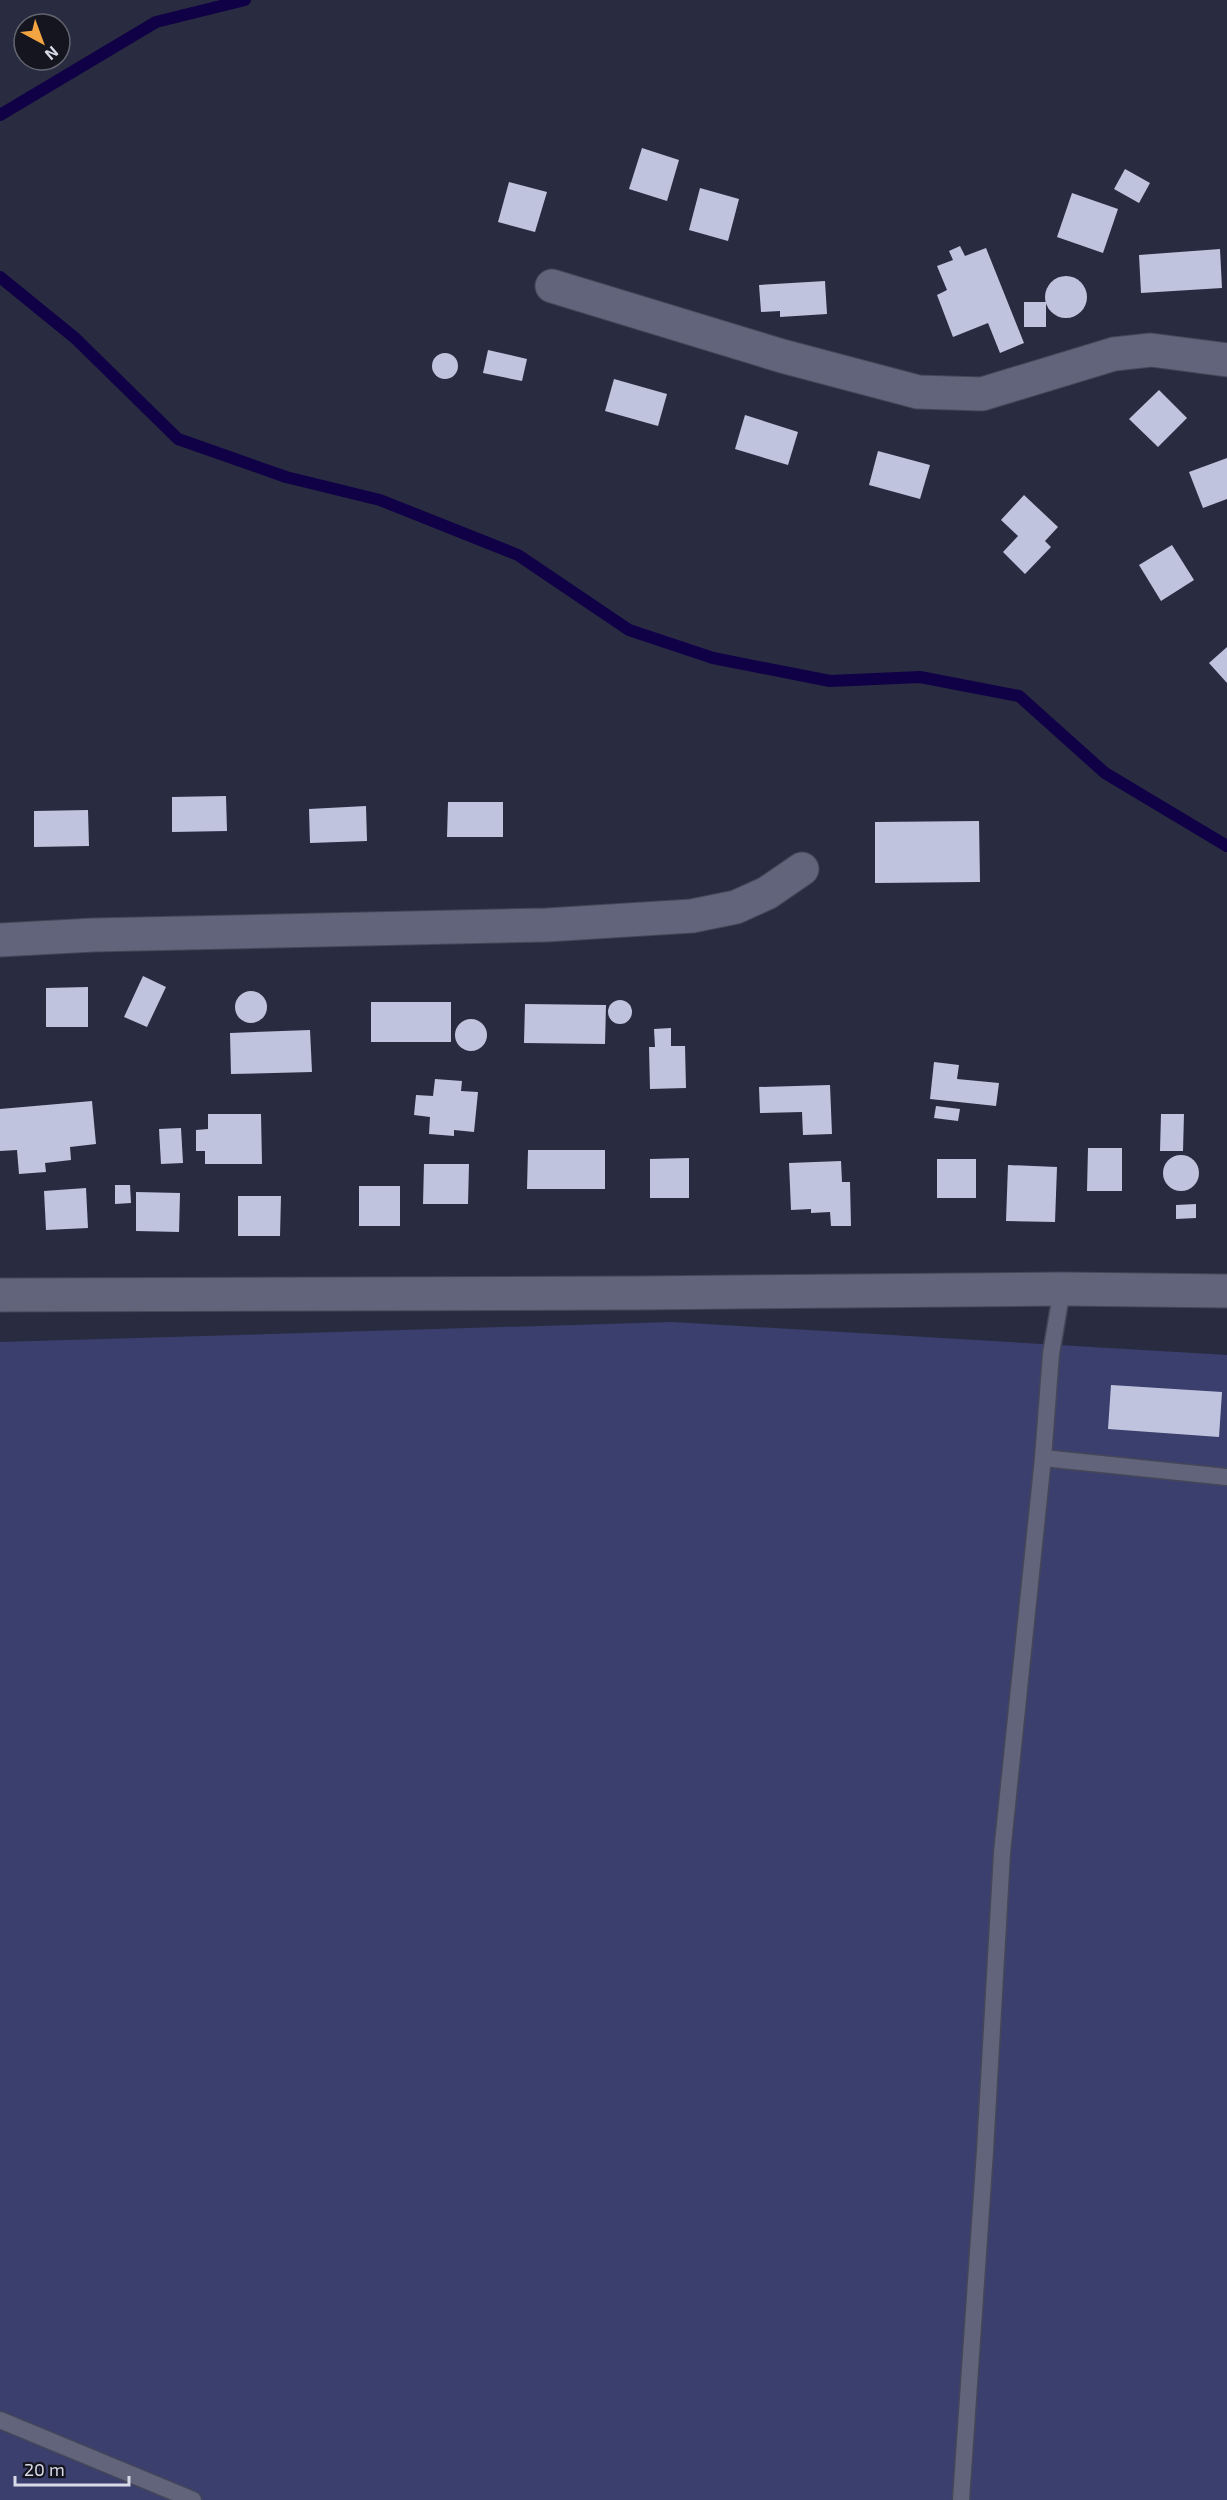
<svg xmlns="http://www.w3.org/2000/svg" width="1227" height="2500" font-family="'Exo 2',sans-serif">
	<style>
		.green { fill: #3b3f6e }
		.lines { fill: none; stroke-linecap: round; stroke-linejoin: round }
		.stream { stroke: #100046; stroke-width: 12 }
		.building { fill: #bfc3dd }
		.service-casing { stroke: #454758; stroke-width: 19 }
		.minor-casing { stroke: #454758; stroke-width: 35 }
		.service { stroke: #61647b; stroke-width: 16 }
		.minor { stroke: #61647b; stroke-width: 33 }
	</style>
	<rect width="100%" height="100%" fill="#292c40"/>
	<path class="green" d="M672,1322L1227,1355V2500H0V1342Z"/>
	<g class="lines">
		<g class="stream">
			<path d="M0,115L156,22L245,0"/>
			<path d="M0,277L75,338L178,439L286,477L380,500L518,555L629,630L713,658L830,681L920,677L1019,696L1105,773L1227,846"/>
		</g>
	</g>
	<g class="building">
		<path d="M642,148L679,160L667,201L629,189Z"/>
		<path d="M1125,169L1150,183L1139,203L1114,189Z"/>
		<path d="M509,182L547,192L535,232L498,222Z"/>
		<path d="M700,188L739,199L728,241L689,230Z"/>
		<path d="M1072,193L1118,209L1103,253L1057,237Z"/>
		<path d="M960,246L965,256L986,248L1024,343L1000,353L988,323L953,337L937,295L947,290L937,266L953,260L949,251Z"/>
		<path d="M1220,249L1222,288L1141,293L1139,255Z"/>
		<circle cx="1066" cy="297" r="21"/>
		<path d="M825,281L827,314L780,317V311L761,312L759,285Z"/>
		<rect x="1024" y="302" width="22" height="25"/>
		<path d="M488,350L527,359L522,381L483,373Z"/>
		<circle cx="445" cy="366" r="13"/>
		<path d="M614,379L667,394L658,426L605,411Z"/>
		<path d="M1159,390L1187,418L1158,447L1129,419Z"/>
		<path d="M745,415L798,432L788,465L735,449Z"/>
		<path d="M878,451L930,465L920,499L869,485Z"/>
		<path d="M1227,458V499L1203,508L1189,472Z"/>
		<path d="M1024,495L1058,527L1045,541L1051,547L1025,574L1003,552L1018,536L1001,520Z"/>
		<path d="M1172,545L1194,580L1161,601L1139,565Z"/>
		<path d="M1227,647V683L1209,663Z"/>
		<path d="M226,796L227,831L172,832V797Z"/>
		<path d="M448,802H503V837H447Z"/>
		<path d="M366,806L367,841L310,843L309,809Z"/>
		<path d="M88,810L89,846L34,847V811Z"/>
		<path d="M979,821L980,882L875,883V822Z"/>
		<path d="M143,976L166,987L147,1027L124,1017Z"/>
		<path d="M88,987V1027H46V988Z"/>
		<circle cx="251" cy="1007" r="16"/>
		<circle cx="620" cy="1012" r="12"/>
		<rect x="371" y="1002" width="80" height="40"/>
		<path d="M525,1004L606,1005L605,1044L524,1043Z"/>
		<circle cx="471" cy="1035" r="16"/>
		<path d="M671,1028V1046H685L686,1088L650,1089L649,1047H655L654,1029Z"/>
		<path d="M310,1030L312,1072L231,1074L230,1033Z"/>
		<path d="M934,1062L959,1065L957,1079L999,1083L996,1106L930,1099Z"/>
		<path d="M435,1079L462,1081L461,1091L478,1092L474,1132L454,1130V1136L429,1134L430,1117L414,1115L416,1095L433,1096Z"/>
		<path d="M830,1085L832,1134L803,1135L802,1112L760,1113L759,1087Z"/>
		<path d="M92,1101L96,1144L70,1147L71,1160L45,1163L46,1172L19,1174L17,1150L0,1151V1109Z"/>
		<path d="M936,1106L960,1109L958,1121L934,1118Z"/>
		<path d="M208,1114H261L262,1164H205V1151H196V1130L208,1129Z"/>
		<path d="M1161,1114H1184L1183,1151H1160Z"/>
		<path d="M181,1128L183,1163L161,1164L159,1129Z"/>
		<path d="M1088,1148H1122V1191H1087Z"/>
		<path d="M528,1150H605V1189H527Z"/>
		<circle cx="1181" cy="1173" r="18"/>
		<path d="M689,1158V1198H650V1159Z"/>
		<rect x="937" y="1159" width="39" height="39"/>
		<path d="M841,1161L842,1182H850L851,1226H831L830,1212L811,1213V1209L791,1210L789,1163Z"/>
		<path d="M424,1164H469L468,1204H423Z"/>
		<path d="M1008,1165L1057,1167L1055,1222L1006,1221Z"/>
		<path d="M115,1185H130L131,1203L115,1204Z"/>
		<rect x="359" y="1186" width="41" height="40"/>
		<path d="M86,1188L88,1228L46,1230L44,1191Z"/>
		<path d="M136,1192L180,1193L179,1232L136,1231Z"/>
		<path d="M238,1196H281L280,1236H238Z"/>
		<path d="M1196,1204V1218L1176,1219V1205Z"/>
		<path d="M1111,1385L1222,1392L1219,1437L1108,1429Z"/>
	</g>
	<g class="lines">
		<defs>
			<g id="service">
				<path d="M1043,1458L1227,1477"/>
				<path d="M0,2420L193,2500"/>
				<path d="M961,2500L985,2151L1002,1853L1043,1458L1051,1354L1062,1289"/>
			</g>
			<g id="minor">
				<path d="M552,286L782,356L918,392L982,394L1114,354L1151,350L1227,360"/>
				<path d="M0,940L93,935L547,925L692,916L736,907L767,893L802,869"/>
				<path d="M0,1295L639,1293L1062,1289L1227,1291"/>
			</g>
		</defs>
		<use href="#service" class="service-casing"/>
		<use href="#minor" class="minor-casing"/>
		<use href="#service" class="service"/>
		<use href="#minor" class="minor"/>
	</g>
	<g transform="translate(42 42) rotate(139)"><circle r="28" fill="#14151e" stroke="#62646f" stroke-width="1.5"/>
	<path d="M0-4.5L10 22L0 15L-10 22Z" fill="#f3a542"/>
	<text y="-9" font-size="16" font-weight="bold" text-anchor="middle" fill="#d8dae8">N</text>
	</g>
	<path d="M15 2476v9h114v-9" fill="none" stroke="#d8dae8" stroke-width="3"/>
	<text x="24" y="2476" font-size="18" fill="#d8dae8" stroke="#14151e" stroke-width="4.5" paint-order="stroke">20 m</text>
</svg>
